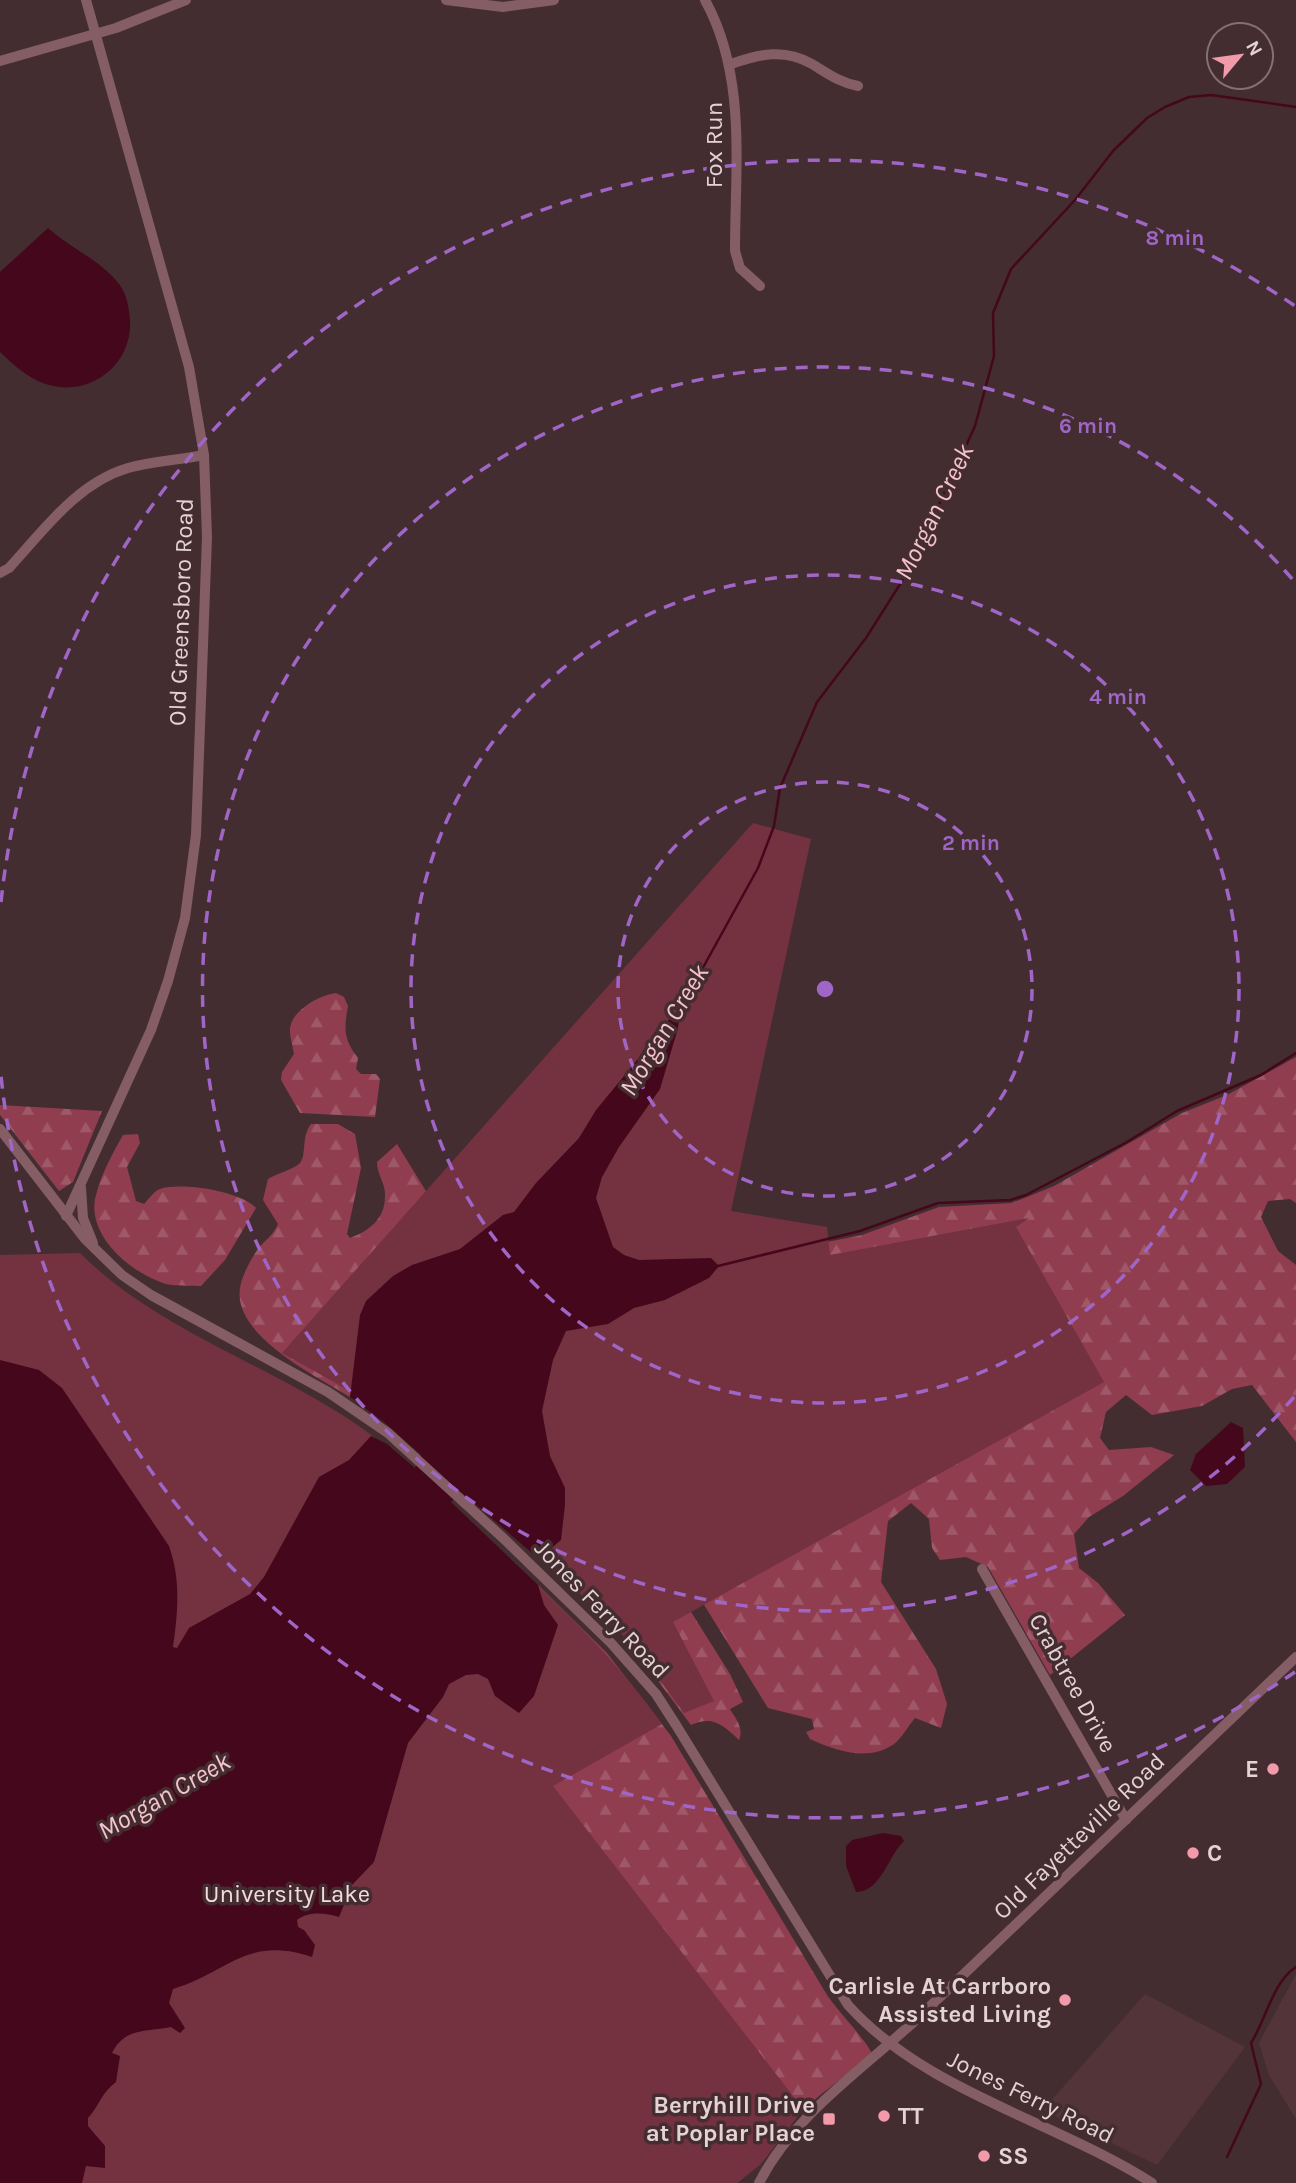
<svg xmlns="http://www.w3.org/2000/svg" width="1296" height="2183" font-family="Karla,sans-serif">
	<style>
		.built { fill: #533439 }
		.forest { fill: url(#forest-firs) }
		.park { fill: #743241 }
		.water { fill: #44071b }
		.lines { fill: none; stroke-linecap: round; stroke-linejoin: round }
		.stream { stroke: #44071b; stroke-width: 2.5 }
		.minor { stroke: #845e64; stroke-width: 10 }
		.ring { fill: none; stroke: #9f66c7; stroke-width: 3.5; stroke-dasharray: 12 9 }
		.poi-dot { fill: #f39aaa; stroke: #442d31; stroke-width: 2.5 }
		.labels { text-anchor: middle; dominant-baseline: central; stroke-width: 7; stroke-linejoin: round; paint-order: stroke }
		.street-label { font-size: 24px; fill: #e3d3d5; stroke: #442d31 }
		.poi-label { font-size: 24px; font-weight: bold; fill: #e3d3d5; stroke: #442d31; text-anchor: end }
		.park-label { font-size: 24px; fill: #f5dbdf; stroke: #442d31 }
		.water-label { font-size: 26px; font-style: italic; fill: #f5c3cb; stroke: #442d31 }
		.centre { fill: #9f66c7; stroke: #442d31; stroke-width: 3.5 }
		.ring-label { font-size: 21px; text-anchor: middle; font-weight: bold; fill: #9f66c7; stroke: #442d31; stroke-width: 7; stroke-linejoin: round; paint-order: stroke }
	</style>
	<defs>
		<pattern id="forest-firs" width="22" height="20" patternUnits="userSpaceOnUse" patternTransform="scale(1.75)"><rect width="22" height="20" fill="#903d50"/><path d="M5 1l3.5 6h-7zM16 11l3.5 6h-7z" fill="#9f5868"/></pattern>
	</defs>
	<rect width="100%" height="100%" fill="#442d31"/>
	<g class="built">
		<path d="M1296,1974V2119L1269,2075L1259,2043Z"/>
		<path d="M1145,1994L1245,2047L1157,2165L1043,2110Z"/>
	</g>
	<g class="forest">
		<path d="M336,993L344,997L348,1006C344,1028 343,1039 358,1058L356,1069L361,1074H376L380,1079L375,1117L300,1113L281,1080L282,1072L294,1054C293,1047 290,1038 290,1031C289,1012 319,995 336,993Z"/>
		<path d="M1296,1057V1203L1290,1199L1268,1201L1261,1217L1278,1251L1296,1265V1442L1252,1385L1232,1389L1202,1406L1152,1415L1126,1395L1106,1412L1100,1438L1109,1450L1151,1447L1174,1455L1123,1496L1089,1517L1074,1534L1079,1568L1098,1583L1125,1615L1050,1675L988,1567L966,1557L940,1560L932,1548L929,1519L911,1503L888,1521L881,1582L936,1669L947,1704L941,1728L915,1718C908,1726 902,1738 894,1744C869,1762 836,1751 810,1739L806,1732L814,1729L812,1719L768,1708L553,1361L817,1244L862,1235L939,1207L1011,1203L1027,1197L1054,1186L1182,1113L1227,1095Z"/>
		<path d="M0,1105L102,1111L73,1182L59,1191L0,1115Z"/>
		<path d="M311,1124H338L355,1134L361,1168L347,1234L350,1238C370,1231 386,1218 385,1194C385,1183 377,1174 377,1162L397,1144L432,1201L353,1381L350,1397C315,1375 227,1333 241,1283C244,1273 251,1258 258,1249C265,1240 273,1236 278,1224L263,1200L268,1179C277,1173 293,1170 300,1163C307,1154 301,1137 311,1124Z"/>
		<path d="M138,1134L140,1143L127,1167L136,1201L144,1204C149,1199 154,1191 160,1189C181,1182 240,1191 256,1208L225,1260L201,1286C190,1285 174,1287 163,1283C130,1272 85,1234 96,1195C101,1175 113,1152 123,1135Z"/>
		<path d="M548,1384L730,1674L743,1702L730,1709C736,1719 744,1728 739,1740C723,1725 713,1715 691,1725L626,1638L545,1560Z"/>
		<path d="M538,1585L607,1653L671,1736L827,1995C837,2010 867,2041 872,2054L804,2108L762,2162L737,2183H82L544,1605Z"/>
	</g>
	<g class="park">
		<path d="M753,823L811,839L731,1211L827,1227L830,1255L1029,1218L1016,1227L1104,1382L673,1622L714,1701L684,1713L645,1660L609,1620L407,1432L359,1396L282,1353Z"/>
		<path d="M80,1253C156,1329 265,1363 353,1422C394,1449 429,1486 465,1519C536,1584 606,1645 662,1724L553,1786L803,2109L761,2164L737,2183H0V1255Z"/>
	</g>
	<g class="water">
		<path d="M48,228C70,248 102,261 119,284C127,294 129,308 130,320C133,366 87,400 43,383C28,378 11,363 0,352V272Z"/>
		<path d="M680,1010L678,1028L660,1089L619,1147L602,1177L596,1198L613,1247L624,1255L639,1260L711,1258L719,1266L709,1278L665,1300L634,1308L608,1324L566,1331L553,1360L542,1411L550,1456L565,1488V1505L561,1540L541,1557L532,1553L461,1492L451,1502L538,1585L544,1605L558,1625L534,1696L519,1713L495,1696L488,1679L478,1674L466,1675L449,1684L443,1697L408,1743L374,1862L352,1885L339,1917C325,1913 309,1911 297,1920L298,1927L304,1930L315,1945L312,1957C246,1935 228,1973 173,1989L169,2003L185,2028L180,2033L171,2027C147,2032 125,2027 112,2053L120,2056L116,2082C102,2092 99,2106 88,2118V2126L105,2146V2168L86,2166L82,2183H0V1360L39,1370L62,1388L169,1546C181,1580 178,1611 173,1647L177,1648L189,1628L250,1594L264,1577L319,1477L349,1460L371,1436L387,1444L415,1468L421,1455L385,1423L350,1397L360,1315L366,1301L393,1276L412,1265L460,1249L503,1215L514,1212L536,1183L579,1138L596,1110L638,1059L655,1032Z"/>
		<path d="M1231,1422L1243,1428L1245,1467L1227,1484L1206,1486L1190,1470L1196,1454Z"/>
		<path d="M883,1833L901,1836L904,1841C888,1856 881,1892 856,1892L846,1866V1846L852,1840Z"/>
	</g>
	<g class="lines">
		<g class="stream">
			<path d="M679,1011L758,868L774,826L780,788L817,702L866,638L909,570L975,426L994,356L993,313L1011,269L1075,200L1113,151L1147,118L1165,107L1189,97L1211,95L1296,107"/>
			<path d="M718,1266L860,1231L938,1203L1010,1200L1026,1195L1127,1142L1177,1111L1261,1075L1296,1053"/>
			<path d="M1227,2157L1261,2084L1251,2043C1266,2020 1273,1981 1296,1967"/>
		</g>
		<g class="minor">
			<path d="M446,0L503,7L554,0"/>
			<path d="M705,0C747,76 735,166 735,251L740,268L760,286"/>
			<path d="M0,61L116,28L186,0"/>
			<path d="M731,64C759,54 785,48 812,64C827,73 840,83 858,86"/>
			<path d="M0,573L9,568C44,530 77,483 128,468C153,461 179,460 204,455"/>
			<path d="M0,1129L85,1239L122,1275L151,1295L328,1392L388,1433L502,1537L611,1643L656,1694L676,1725L848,2005C925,2091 1055,2121 1152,2183"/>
			<path d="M81,1188L83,1218L93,1243"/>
			<path d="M66,1216L151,1030L168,981L185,918L196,835L207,537L204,455L189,367L86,0"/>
			<path d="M982,1569L1126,1820"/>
			<path d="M759,2183C794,2114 865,2068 920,2016C1046,1896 1171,1776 1296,1657"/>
		</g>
	</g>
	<g class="ring">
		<circle cx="825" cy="989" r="207"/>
		<circle cx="825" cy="989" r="414"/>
		<path d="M1294 1397A622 622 0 1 1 1294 581"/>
		<path d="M1295 1672A829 829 0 0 1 1 1076M1 902A829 829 0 0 1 1295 306"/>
	</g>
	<g class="poi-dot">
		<circle cx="1273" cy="1769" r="7"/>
		<circle cx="1193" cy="1853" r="7"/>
		<circle cx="1065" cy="2000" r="7"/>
		<circle cx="884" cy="2116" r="7"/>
		<rect x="822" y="2112" width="14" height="14" rx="3.5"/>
		<circle cx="984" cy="2156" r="7"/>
	</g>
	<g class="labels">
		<g class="street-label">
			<text transform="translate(714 145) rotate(-90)">Fox Run</text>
			<text transform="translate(181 612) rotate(-88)">Old Greensboro Road</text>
			<text transform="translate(602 1609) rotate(46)">Jones Ferry Road</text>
			<text transform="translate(1073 1683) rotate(61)">Crabtree Drive</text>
			<text transform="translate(1079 1836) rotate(-44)">Old Fayetteville Road</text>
			<text transform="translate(1031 2097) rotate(26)">Jones Ferry Road</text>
		</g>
		<g class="poi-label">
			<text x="1259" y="1769">E</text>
			<text x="1207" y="1853" text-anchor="start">C</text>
			<text x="1051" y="1986">Carlisle At Carrboro<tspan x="1051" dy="28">Assisted Living</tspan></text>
			<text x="815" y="2105">Berryhill Drive<tspan x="815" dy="28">at Poplar Place</tspan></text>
			<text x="898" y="2116" text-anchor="start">TT</text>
			<text x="998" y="2156" text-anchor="start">SS</text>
		</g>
		<g class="park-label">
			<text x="287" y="1894">University Lake</text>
		</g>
		<g class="water-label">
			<text transform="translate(934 512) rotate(-64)">Morgan Creek</text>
			<text transform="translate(664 1030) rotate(-59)">Morgan Creek</text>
			<text transform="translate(164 1796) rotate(-30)">Morgan Creek</text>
		</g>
	</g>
	<circle cx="825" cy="989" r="10" class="centre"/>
	<g class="ring-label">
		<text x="1175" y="245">8 min</text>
		<text x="1088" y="433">6 min</text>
		<text x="1118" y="704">4 min</text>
		<text x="971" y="850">2 min</text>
	</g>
	<g transform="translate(1240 56) rotate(61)"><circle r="33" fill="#442d31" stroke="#846f73" stroke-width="2"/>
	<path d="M0-5L12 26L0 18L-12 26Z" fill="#f39aaa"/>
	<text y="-10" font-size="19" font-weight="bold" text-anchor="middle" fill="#e3d3d5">N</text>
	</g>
</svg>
